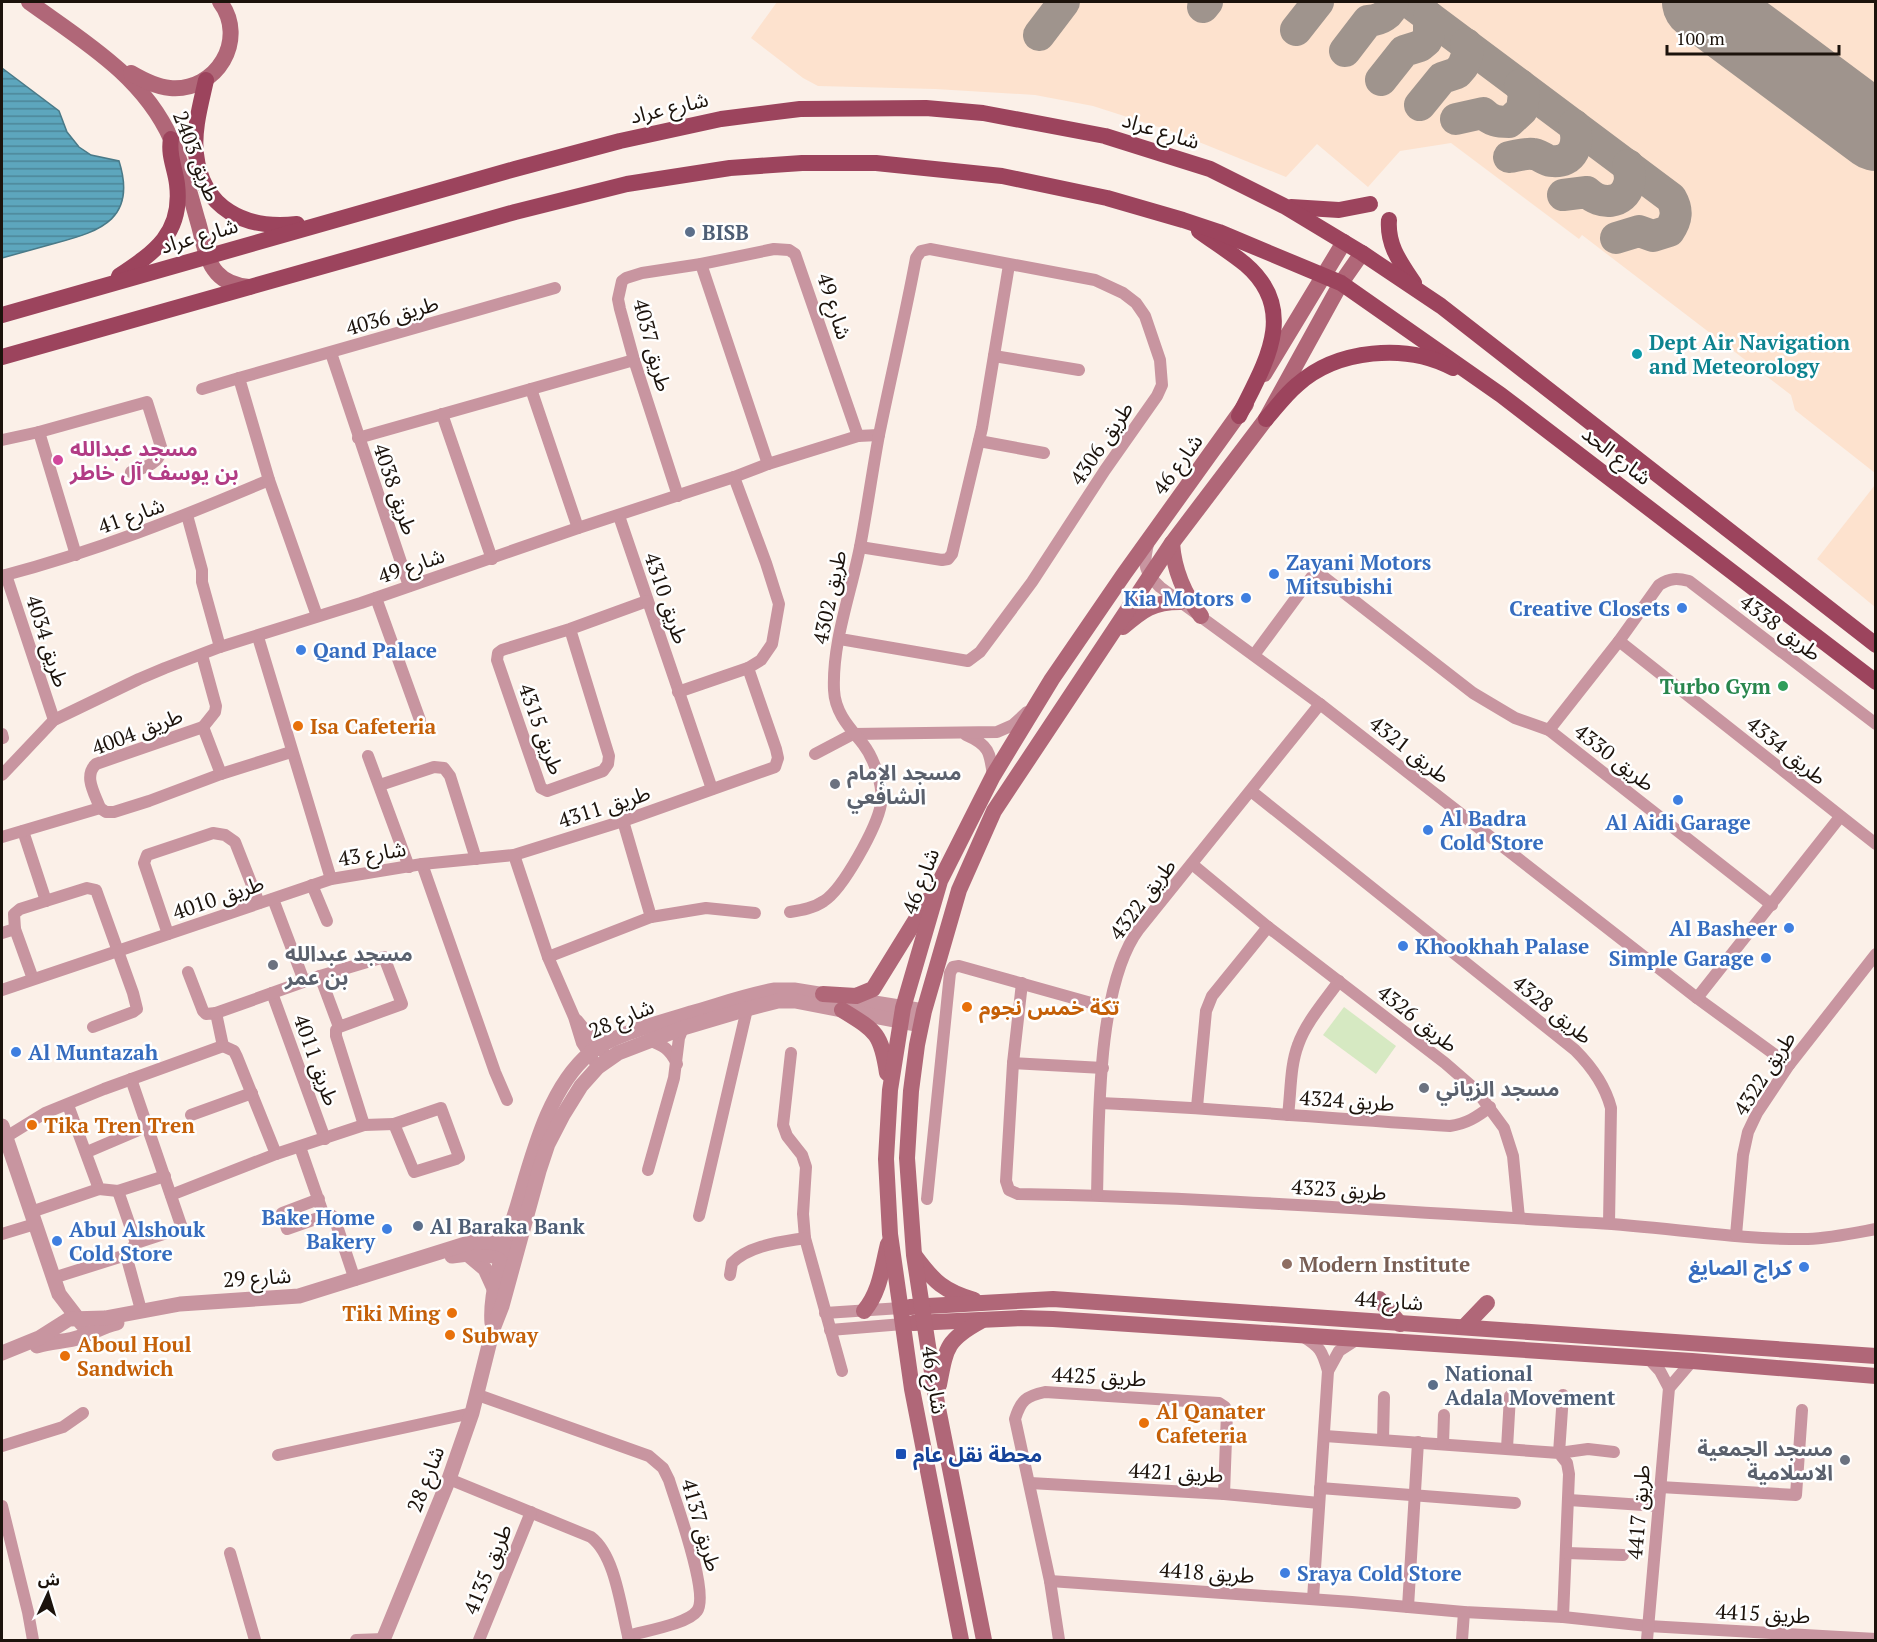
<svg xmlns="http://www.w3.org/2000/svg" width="1877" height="1642" font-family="'PT Serif','Noto Sans Arabic',serif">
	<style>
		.built { fill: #fde2ce }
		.grass { fill: #d6e9c2 }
		.water { fill: url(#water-rules); stroke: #4a7a88; stroke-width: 1.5 }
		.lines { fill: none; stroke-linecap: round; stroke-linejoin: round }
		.taxiway { stroke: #9f948d; stroke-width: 32 }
		.runway { stroke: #9f948d; stroke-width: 78 }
		.minor { stroke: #c895a0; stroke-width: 12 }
		.tertiary { stroke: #c895a0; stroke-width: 15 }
		.secondary { stroke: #b06778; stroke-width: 16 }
		.primary { stroke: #9c445d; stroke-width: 16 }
		.service-dot { fill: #5c6f8a; stroke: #fff; stroke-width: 2 }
		.culture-dot { fill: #0f9aa8; stroke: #fff; stroke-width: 2 }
		.hotel-dot { fill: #d1479c; stroke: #fff; stroke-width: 2 }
		.shop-dot { fill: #3f7fe0; stroke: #fff; stroke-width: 2 }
		.leisure-dot { fill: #2e9e5b; stroke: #fff; stroke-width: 2 }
		.food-dot { fill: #e8710a; stroke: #fff; stroke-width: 2 }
		.worship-dot { fill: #6b7280; stroke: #fff; stroke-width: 2 }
		.education-dot { fill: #8d6e63; stroke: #fff; stroke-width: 2 }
		.transit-dot { fill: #1a4fb4; stroke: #fff; stroke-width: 2 }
		.labels { text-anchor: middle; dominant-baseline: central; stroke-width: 5; stroke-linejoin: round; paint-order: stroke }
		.street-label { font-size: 21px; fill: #1c130c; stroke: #fff }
		.service-label { font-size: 21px; font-weight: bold; fill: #4e5e75; stroke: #fff; text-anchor: start }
		.culture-label { font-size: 21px; font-weight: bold; fill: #0d838f; stroke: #fff; text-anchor: start }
		.hotel-label { font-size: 21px; font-weight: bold; fill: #b23c85; stroke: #fff; text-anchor: start }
		.shop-label { font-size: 21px; font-weight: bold; fill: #366cbe; stroke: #fff; text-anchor: start }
		.leisure-label { font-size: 21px; font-weight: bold; fill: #27864d; stroke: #fff; text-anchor: end }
		.food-label { font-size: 21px; font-weight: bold; fill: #c56008; stroke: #fff; text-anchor: start }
		.worship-label { font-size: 21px; font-weight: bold; fill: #5b616d; stroke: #fff; text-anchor: start }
		.education-label { font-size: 21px; font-weight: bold; fill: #785e54; stroke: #fff; text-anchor: start }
		.transit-label { font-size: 21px; font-weight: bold; fill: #164399; stroke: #fff; text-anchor: start }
	</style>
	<defs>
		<pattern id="water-rules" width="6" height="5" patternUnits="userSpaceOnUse" patternTransform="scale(1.5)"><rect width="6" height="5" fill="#5da6bd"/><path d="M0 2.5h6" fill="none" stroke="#4c8698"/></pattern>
	</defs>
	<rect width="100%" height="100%" fill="#fbf0e8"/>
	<g class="built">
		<path d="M777,2H1875V473L1795,410L1791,395L1582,235L1579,239L1451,143L1400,151L1368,187L1317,144L1286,177L1174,132L1093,106L1035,95L935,89L818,86L803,78L751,38Z"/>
		<path d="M1875,485V607L1817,559Z"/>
	</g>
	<path class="grass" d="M1344,1007L1396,1046L1376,1074L1323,1035Z"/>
	<path class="water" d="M2,68L59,111L67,132L79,147L91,155L119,161C137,218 102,231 56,243C38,248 20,253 2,258Z"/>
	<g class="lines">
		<g class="taxiway">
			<path d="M1409,2L1671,198C1678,210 1677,219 1669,231L1653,236L1639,231L1616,238"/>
			<path d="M1203,7L1207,2"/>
			<path d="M1296,30L1318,2"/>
			<path d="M1039,35L1064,2"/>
			<path d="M1345,51L1368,21C1380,20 1391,15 1393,2"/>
			<path d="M1381,80L1404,51L1420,46L1426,41L1429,35V17"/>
			<path d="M1420,105L1442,78L1457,73L1463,66L1468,53L1466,44"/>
			<path d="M1456,119L1483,113C1491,121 1498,122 1509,122L1522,110L1524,93L1520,85"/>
			<path d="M1509,157C1516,156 1525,153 1533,154C1539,154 1544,160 1551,161C1574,164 1580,143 1574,125"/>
			<path d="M1563,195L1587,192C1600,205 1624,205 1629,184C1631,178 1629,171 1628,165"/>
		</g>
		<path class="runway" d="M1701,2L1876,132"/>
		<g class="minor">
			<path d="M701,264L768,464"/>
			<path d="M331,353L409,586"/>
			<path d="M994,356L1079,370"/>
			<path d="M202,389L239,378"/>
			<path d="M531,389L578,528"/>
			<path d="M442,414L492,559"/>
			<path d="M39,432L76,555"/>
			<path d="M358,438L634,360"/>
			<path d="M2,440L39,432L147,402L162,450C157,465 145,467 131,472"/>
			<path d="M979,441L1044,453"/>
			<path d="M678,496L634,360L620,309L618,299L622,281L626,278L642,273L701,264L774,249L789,250L795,254L858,436"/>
			<path d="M187,515L202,570V582L220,647"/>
			<path d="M619,516L712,789"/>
			<path d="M1148,544C1143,565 1144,572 1160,587L1320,704L1697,998L1789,1065"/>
			<path d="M860,547L942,560L948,559L952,554L982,428L1009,265"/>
			<path d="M6,575L54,720"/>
			<path d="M2,576C94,552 182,517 269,480"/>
			<path d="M376,598L420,720"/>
			<path d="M317,616L269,480L239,378L555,288"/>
			<path d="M570,629L609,756L608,764L603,771L547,791L541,788L497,660L498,653L502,650L570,629L647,601"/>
			<path d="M258,637L331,879"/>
			<path d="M1619,641L1876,844"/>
			<path d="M202,655L216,706L215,712L203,727"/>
			<path d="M1254,655L1316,571L1473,693L1515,718L1549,730L1772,905"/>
			<path d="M678,692L748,668"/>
			<path d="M1549,730L1619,641L1659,585C1670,578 1677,578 1689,581L1876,724"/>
			<path d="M2,734L3,738"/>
			<path d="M966,735C989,745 990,752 993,776"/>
			<path d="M815,754L853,734L997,732L1013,725L1027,712"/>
			<path d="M368,756L409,867"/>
			<path d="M2,775L54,720L139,679L165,668L220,647L361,603L578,528L734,477L768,464L858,436L879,435"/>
			<path d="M380,785L434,767L444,768L450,776L476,859"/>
			<path d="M1251,791L1575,1050C1592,1067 1605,1085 1611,1108L1609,1223"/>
			<path d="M100,808L106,812H114L149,801L221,774L291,752"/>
			<path d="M623,821L651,917"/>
			<path d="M23,831L46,901"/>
			<path d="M2,837L100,808C95,794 83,776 96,764L203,727L221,774"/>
			<path d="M514,855L548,957L574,1017L582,1043L594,1061"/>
			<path d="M422,864L495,1072L507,1100"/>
			<path d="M1192,864L1268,927L1445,1063L1476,1090L1504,1128L1513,1156L1519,1218"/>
			<path d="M312,885L327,921"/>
			<path d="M273,899L304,981"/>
			<path d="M790,912C802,910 814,908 824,901C843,889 877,827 881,804C884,787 874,758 863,744C850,728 835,713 834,690C832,642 851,593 860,547C867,510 872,473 879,435C891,376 905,317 916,258L921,251L930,249L1095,280L1123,293L1136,303L1145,316L1160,360L1162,385L1157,396L1105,470L1032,582L980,652L968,661L840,639"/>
			<path d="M2,933L15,929"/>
			<path d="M168,934L144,863L147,855L213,833L225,835L235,842L259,903"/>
			<path d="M548,957L651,917L706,908L755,913"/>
			<path d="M188,972L203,1011L206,1014L216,1013L223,1046"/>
			<path d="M33,979L15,929L14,914L20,909L87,888L96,890L133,993L137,1009L133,1012L93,1027"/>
			<path d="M1022,983L1013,1063L1006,1181L1009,1190L1018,1194C1211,1197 1404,1212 1596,1223C1667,1227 1738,1240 1808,1239C1830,1238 1854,1233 1876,1229"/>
			<path d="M2,990L331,879L422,864L514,855L623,821L775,767L778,758L776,749L748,668L761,660L772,644L779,604L766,563L734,477"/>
			<path d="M272,993L325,1139"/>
			<path d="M1697,998L1840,817"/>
			<path d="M216,1013L320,976"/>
			<path d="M577,1020L604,1053"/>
			<path d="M339,1027L402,1004L384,957L320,976L339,1027L336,1030V1036L364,1125L394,1124"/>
			<path d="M648,1040C663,1045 670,1049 677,1064"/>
			<path d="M223,1046L234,1051L237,1057L276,1154"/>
			<path d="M791,1053L783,1125L787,1136L802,1155L806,1167L803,1214L805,1238L842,1371"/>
			<path d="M1013,1063L1103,1068"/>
			<path d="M1100,1103C1217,1108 1333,1119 1450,1126C1466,1124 1477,1117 1490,1107"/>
			<path d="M68,1105L99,1189L118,1191"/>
			<path d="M1197,1107L1206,1011L1212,996L1268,927"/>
			<path d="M441,1108L459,1157L456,1159L414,1172L394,1124Z"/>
			<path d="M191,1115L252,1093"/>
			<path d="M1288,1115C1291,1092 1290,1066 1298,1045C1306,1022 1325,1001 1339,981"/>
			<path d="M6,1137L45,1113L104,1089L223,1046"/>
			<path d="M300,1147L324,1216L287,1229L282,1213L319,1199"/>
			<path d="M87,1152L148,1126"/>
			<path d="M648,1170L674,1078L679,1038L683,1028"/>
			<path d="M171,1195L276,1154L364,1125"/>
			<path d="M1097,1195C1099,1124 1096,986 1139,929L1320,704"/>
			<path d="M927,1199L950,973L953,967L959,966L1109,1008"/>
			<path d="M31,1212L99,1189"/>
			<path d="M324,1216L331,1215L334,1217L355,1280"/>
			<path d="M699,1216L747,1009"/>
			<path d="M2,1234L35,1224"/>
			<path d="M1736,1235L1743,1155L1748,1132L1757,1113L1789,1065L1876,954"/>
			<path d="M136,1243L118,1191L165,1176"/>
			<path d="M126,1255L141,1310"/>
			<path d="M730,1275L732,1263C749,1245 782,1242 805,1238"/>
			<path d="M53,1278L126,1255L136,1243L182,1228L131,1079"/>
			<path d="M825,1313L901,1308"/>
			<path d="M830,1330L903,1324"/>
			<path d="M1302,1336C1320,1347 1322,1350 1328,1371L1313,1599"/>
			<path d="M1648,1358L1660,1371L1669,1388"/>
			<path d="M1328,1371L1339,1351L1356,1340"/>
			<path d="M478,1395L649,1456L663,1468L669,1480C676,1503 710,1594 697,1611C688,1624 644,1631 628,1636"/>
			<path d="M1563,1395L1559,1453L1588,1449L1614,1452"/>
			<path d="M1325,1436L1559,1453L1567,1463L1569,1474L1563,1617"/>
			<path d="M1383,1440L1384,1397"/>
			<path d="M1443,1444L1444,1415"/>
			<path d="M2,1446L63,1427L83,1413"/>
			<path d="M1507,1448L1510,1396"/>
			<path d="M278,1455L472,1413"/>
			<path d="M449,1479L591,1537C616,1556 621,1610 629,1640"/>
			<path d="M1030,1483L1224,1494L1319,1503"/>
			<path d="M1660,1487L1796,1495L1802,1410"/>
			<path d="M1320,1488L1515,1503"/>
			<path d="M1569,1500L1658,1506"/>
			<path d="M2,1506L28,1612L33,1640"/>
			<path d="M230,1553L255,1640"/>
			<path d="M1567,1553L1623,1555"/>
			<path d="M1050,1581L1352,1602L1464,1612L1563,1617L1648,1626L1876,1639"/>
			<path d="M1408,1607L1418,1442"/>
			<path d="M356,1640L384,1639"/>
			<path d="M479,1640L531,1512"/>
			<path d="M1059,1640L1050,1581L1015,1419C1021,1400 1026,1396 1045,1392L1219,1403L1225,1407L1227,1412L1224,1494"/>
			<path d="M1462,1640L1464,1612"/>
			<path d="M1647,1640L1669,1388L1692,1361"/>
		</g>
		<g class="tertiary">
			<path d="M2,1126L59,1294L82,1324"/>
			<path d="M466,1253L485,1269L495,1291"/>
			<path d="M452,1256L476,1253L503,1258L511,1255"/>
			<path d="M492,1323C489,1290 507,1239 517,1207C532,1157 548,1088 590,1053C613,1034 663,1022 691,1013C719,1005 747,995 775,990H794L924,1011"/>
			<path d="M37,1346C51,1341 67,1342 80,1337C93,1333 103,1326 117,1323"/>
			<path d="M2,1353L39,1338L69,1319L105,1318L180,1304L299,1296L472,1242C485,1242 503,1240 512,1252"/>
			<path d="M383,1640L449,1479L472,1413L493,1329L502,1306L539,1171L548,1144L563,1115L581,1086L598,1067L618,1053L683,1028L747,1009L778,1001H795L920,1025"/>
		</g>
		<g class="secondary">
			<path d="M29,2C83,41 143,76 171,139C183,166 190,194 198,222C203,238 205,260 217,273C226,283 237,286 249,287"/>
			<path d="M131,73C143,80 156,87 170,88C217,92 248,39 220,2"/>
			<path d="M1264,374L1344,242"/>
			<path d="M1172,543C1174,571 1184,594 1201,616"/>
			<path d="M1123,627C1143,610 1153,602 1180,602"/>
			<path d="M823,994L856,996L873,989L928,900"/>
			<path d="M842,1010C876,1031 881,1033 887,1073"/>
			<path d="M915,1256C934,1282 944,1291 974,1300"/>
			<path d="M1379,1299L1400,1324"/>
			<path d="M910,1307L1053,1299L1876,1356"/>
			<path d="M864,1311C880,1292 882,1268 888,1244"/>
			<path d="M913,1323L1021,1318L1053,1319L1692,1361L1876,1376"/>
			<path d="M1464,1327L1487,1303"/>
			<path d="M939,1385C946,1348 946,1340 981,1321"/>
			<path d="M961,1640L912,1389L890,1234L886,1159L890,1090L903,1008L940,881L993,776L1052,679L1124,574L1246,404"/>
			<path d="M984,1640L936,1398L914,1255L907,1158L911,1091L917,1045L924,1011L959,890L994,811L1172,543L1266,419L1341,283L1362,253"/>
		</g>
		<g class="primary">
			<path d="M206,80C201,103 193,130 196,154C202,209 246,230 297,224"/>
			<path d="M1291,207L1339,210L1370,204"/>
			<path d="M1389,220C1387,245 1400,262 1414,283"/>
			<path d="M1199,231C1214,242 1230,252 1245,264C1300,311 1264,365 1239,416"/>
			<path d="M119,276C155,252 183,233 177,184C175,168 168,155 171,139"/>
			<path d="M2,315L515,169L620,141L721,119L800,109L926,108L983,113L1105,136L1210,169L1284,206L1362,253L1441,306L1876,645"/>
			<path d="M2,357L515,212L627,184L730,168L802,163H876L1002,176L1107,198L1183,220L1219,232L1341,283L1501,395L1876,682"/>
			<path d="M1266,419C1276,408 1285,395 1297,385C1337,349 1406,343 1453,368"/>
		</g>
	</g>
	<g class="service-dot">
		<circle cx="690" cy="232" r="6"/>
		<circle cx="418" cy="1226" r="6"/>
		<circle cx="1433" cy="1385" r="6"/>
	</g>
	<circle class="culture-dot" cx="1637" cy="354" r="6"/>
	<circle class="hotel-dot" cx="58" cy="460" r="6"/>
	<g class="shop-dot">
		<circle cx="1274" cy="574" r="6"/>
		<circle cx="1246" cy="598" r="6"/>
		<circle cx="1682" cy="608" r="6"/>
		<circle cx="301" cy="650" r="6"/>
		<circle cx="1678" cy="800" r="6"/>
		<circle cx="1428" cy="830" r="6"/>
		<circle cx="1789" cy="928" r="6"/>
		<circle cx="1403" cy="946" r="6"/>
		<circle cx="1766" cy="958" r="6"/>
		<circle cx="16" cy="1052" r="6"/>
		<circle cx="387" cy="1229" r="6"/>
		<circle cx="57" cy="1241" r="6"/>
		<circle cx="1804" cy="1267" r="6"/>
		<circle cx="1285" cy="1573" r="6"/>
	</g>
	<circle class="leisure-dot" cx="1783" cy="686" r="6"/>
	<g class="food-dot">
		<circle cx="298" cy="726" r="6"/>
		<circle cx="967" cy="1007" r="6"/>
		<circle cx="32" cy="1125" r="6"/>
		<circle cx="452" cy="1313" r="6"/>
		<circle cx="450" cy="1335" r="6"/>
		<circle cx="65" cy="1356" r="6"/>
		<circle cx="1144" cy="1423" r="6"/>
	</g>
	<g class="worship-dot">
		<circle cx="835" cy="784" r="6"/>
		<circle cx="273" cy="965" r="6"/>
		<circle cx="1424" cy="1088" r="6"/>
		<circle cx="1845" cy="1460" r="6"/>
	</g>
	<circle class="education-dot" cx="1287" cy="1264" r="6"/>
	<rect class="transit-dot" x="895" y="1448" width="12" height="12" rx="3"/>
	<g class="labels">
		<g class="street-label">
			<text transform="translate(669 107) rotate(-13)">شارع عراد</text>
			<text transform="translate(1161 130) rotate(17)">شارع عراد</text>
			<text transform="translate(197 156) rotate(69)">طريق 2403</text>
			<text transform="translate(199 235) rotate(-16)">شارع عراد</text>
			<text transform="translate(835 306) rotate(72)">شارع 49</text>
			<text transform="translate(392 315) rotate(-16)">طريق 4036</text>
			<text transform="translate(653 345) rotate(75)">طريق 4037</text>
			<text transform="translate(1101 443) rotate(-56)">طريق 4306</text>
			<text transform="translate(1617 455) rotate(38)">شارع الحد</text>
			<text transform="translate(1177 464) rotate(-54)">شارع 46</text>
			<text transform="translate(396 489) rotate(71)">طريق 4038</text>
			<text transform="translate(131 515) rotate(-20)">شارع 41</text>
			<text transform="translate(411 565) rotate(-19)">شارع 49</text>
			<text transform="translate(829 597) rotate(-78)">طريق 4302</text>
			<text transform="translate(667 598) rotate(71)">طريق 4310</text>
			<text transform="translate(1781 627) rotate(37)">طريق 4338</text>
			<text transform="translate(48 641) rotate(72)">طريق 4034</text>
			<text transform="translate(542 729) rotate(70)">طريق 4315</text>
			<text transform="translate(137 731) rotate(-21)">طريق 4004</text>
			<text transform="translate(1410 749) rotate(38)">طريق 4321</text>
			<text transform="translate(1787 750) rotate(39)">طريق 4334</text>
			<text transform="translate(1615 757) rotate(38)">طريق 4330</text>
			<text transform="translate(604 806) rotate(-18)">طريق 4311</text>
			<text transform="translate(372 853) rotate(-9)">شارع 43</text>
			<text transform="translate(920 881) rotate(-69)">شارع 46</text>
			<text transform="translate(218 897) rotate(-19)">طريق 4010</text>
			<text transform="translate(1142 899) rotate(-53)">طريق 4322</text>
			<text transform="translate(1553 1009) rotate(39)">طريق 4328</text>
			<text transform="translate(621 1018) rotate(-23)">شارع 28</text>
			<text transform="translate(1418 1018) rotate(38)">طريق 4326</text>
			<text transform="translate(317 1060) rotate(70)">طريق 4011</text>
			<text transform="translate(1764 1073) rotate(-57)">طريق 4322</text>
			<text transform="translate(1347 1100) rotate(4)">طريق 4324</text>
			<text transform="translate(1339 1189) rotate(4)">طريق 4323</text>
			<text transform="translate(257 1277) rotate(-4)">شارع 29</text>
			<text transform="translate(1389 1300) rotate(4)">شارع 44</text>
			<text transform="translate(1099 1376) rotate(3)">طريق 4425</text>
			<text transform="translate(935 1380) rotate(81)">شارع 46</text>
			<text transform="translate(1176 1472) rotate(3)">طريق 4421</text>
			<text transform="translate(425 1479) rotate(-69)">شارع 28</text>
			<text transform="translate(1638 1512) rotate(-85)">طريق 4417</text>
			<text transform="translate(702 1525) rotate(74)">طريق 4137</text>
			<text transform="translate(487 1569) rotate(-68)">طريق 4135</text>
			<text transform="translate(1207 1572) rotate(4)">طريق 4418</text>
			<text transform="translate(1763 1613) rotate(3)">طريق 4415</text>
		</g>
		<g class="service-label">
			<text x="702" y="232">BISB</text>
			<text x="430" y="1226">Al Baraka Bank</text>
			<text x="1445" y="1373">National<tspan x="1445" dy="24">Adala Movement</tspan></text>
		</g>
		<g class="culture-label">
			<text x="1649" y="342">Dept Air Navigation<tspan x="1649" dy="24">and Meteorology</tspan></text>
		</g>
		<g class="hotel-label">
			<text x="70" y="448">مسجد عبدالله<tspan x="70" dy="24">بن يوسف آل خاطر</tspan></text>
		</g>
		<g class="shop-label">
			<text x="1286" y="562">Zayani Motors<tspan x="1286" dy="24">Mitsubishi</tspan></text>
			<text x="1234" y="598" text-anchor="end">Kia Motors</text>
			<text x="1670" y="608" text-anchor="end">Creative Closets</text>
			<text x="313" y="650">Qand Palace</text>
			<text x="1440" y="818">Al Badra<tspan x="1440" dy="24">Cold Store</tspan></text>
			<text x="1678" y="822" text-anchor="middle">Al Aidi Garage</text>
			<text x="1777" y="928" text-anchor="end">Al Basheer</text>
			<text x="1415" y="946">Khookhah Palase</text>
			<text x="1754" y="958" text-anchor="end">Simple Garage</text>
			<text x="28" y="1052">Al Muntazah</text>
			<text x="375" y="1217" text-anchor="end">Bake Home<tspan x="375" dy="24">Bakery</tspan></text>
			<text x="69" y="1229">Abul Alshouk<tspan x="69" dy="24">Cold Store</tspan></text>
			<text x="1792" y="1267" text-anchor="end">كراج الصايغ</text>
			<text x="1297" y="1573">Sraya Cold Store</text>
		</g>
		<g class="leisure-label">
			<text x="1771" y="686">Turbo Gym</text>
		</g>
		<g class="food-label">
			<text x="310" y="726">Isa Cafeteria</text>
			<text x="979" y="1007">تكة خمس نجوم</text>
			<text x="44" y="1125">Tika Tren Tren</text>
			<text x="440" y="1313" text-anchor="end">Tiki Ming</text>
			<text x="462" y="1335">Subway</text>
			<text x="77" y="1344">Aboul Houl<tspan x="77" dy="24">Sandwich</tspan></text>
			<text x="1156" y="1411">Al Qanater<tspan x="1156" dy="24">Cafeteria</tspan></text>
		</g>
		<g class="worship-label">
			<text x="847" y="772">مسجد الإمام<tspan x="847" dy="24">الشافعي</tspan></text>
			<text x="285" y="953">مسجد عبدالله<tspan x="285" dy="24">بن عمر</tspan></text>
			<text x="1436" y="1088">مسجد الزياني</text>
			<text x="1833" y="1448" text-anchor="end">مسجد الجمعية<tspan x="1833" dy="24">الاسلامية</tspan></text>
		</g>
		<g class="education-label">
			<text x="1299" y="1264">Modern Institute</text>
		</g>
		<g class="transit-label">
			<text x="913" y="1454">محطة نقل عام</text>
		</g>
	</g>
	<rect width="1877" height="1642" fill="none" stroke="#1c130c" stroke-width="6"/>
	<g transform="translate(48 1594) rotate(4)" stroke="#ffffff" stroke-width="4.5" paint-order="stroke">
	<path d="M0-4.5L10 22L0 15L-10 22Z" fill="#1c130c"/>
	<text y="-9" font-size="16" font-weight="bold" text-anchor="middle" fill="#1c130c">ش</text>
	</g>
	<path d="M1667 45v9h172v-9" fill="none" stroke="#1c130c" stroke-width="3"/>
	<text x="1676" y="45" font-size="18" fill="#1c130c" stroke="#ffffff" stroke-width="4.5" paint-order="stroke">100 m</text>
</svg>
